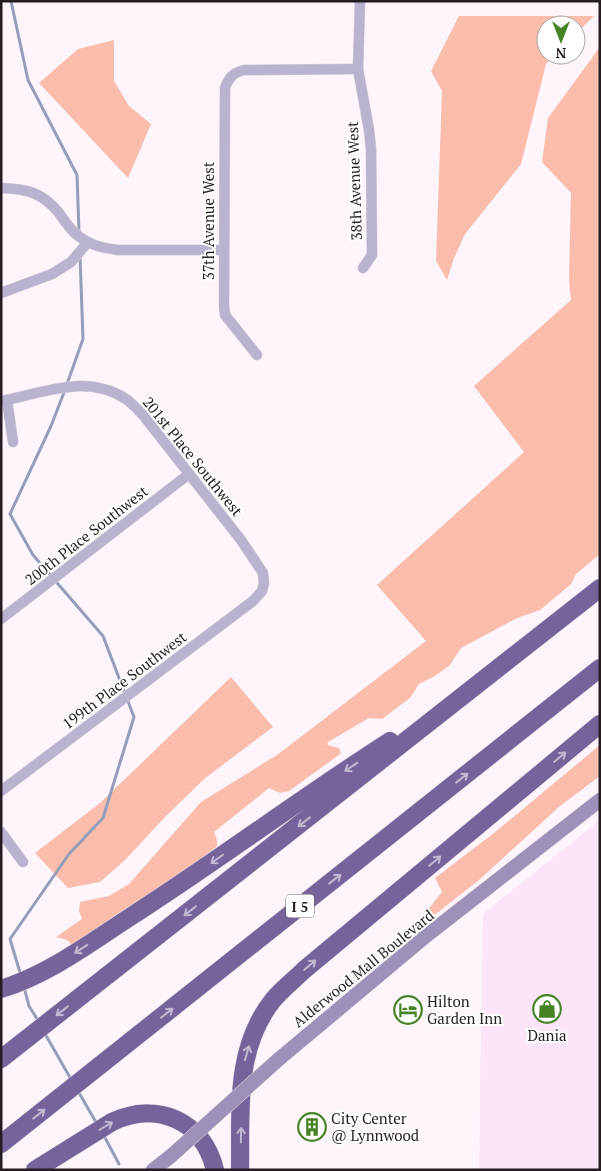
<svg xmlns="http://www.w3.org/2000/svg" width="601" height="1171" font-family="'PT Serif',serif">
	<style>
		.built { fill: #fce5f8 }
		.green { fill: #fabdab }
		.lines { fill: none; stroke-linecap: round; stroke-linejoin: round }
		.stream { stroke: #949eb9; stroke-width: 3 }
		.minor-casing { stroke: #dad2d9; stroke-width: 11 }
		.secondary-casing { stroke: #dad2d9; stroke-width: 15 }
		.motorway-casing { stroke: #dad2d9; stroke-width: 19 }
		.minor { stroke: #bab3cf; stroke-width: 10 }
		.secondary { stroke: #9d91ba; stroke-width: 14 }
		.motorway { stroke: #76639c; stroke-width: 18 }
		.secondary-bridge-casing { stroke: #dad2d9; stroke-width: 15; stroke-linecap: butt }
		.secondary-bridge { stroke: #9d91ba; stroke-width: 14 }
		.oneway { stroke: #c1b9d2 }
		.labels { text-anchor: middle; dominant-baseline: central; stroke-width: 4; stroke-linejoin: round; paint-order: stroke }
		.shield { fill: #fff; stroke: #666165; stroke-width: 1 }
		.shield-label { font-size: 14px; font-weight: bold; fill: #251d23 }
		.street-label { font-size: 15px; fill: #251d23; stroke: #fff }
		.poi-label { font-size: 15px; fill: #251d23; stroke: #fff; text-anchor: start }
	</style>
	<rect width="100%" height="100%" fill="#fdf4fc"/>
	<path class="built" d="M600,820V1170H479L483,914Z"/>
	<g class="green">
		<path d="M459,16H594L576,34V25H546V55H555L546,64L521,164L465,234L454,258L447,280L436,261L442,91L431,71Z"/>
		<path d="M114,40V81L129,106L151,124L128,178L39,83L78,49Z"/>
		<path d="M600,47V554L576,574L571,584L540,610L515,619L461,648L450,665L435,676L419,684L410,698L382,719L369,718L328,742L327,745L339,748L341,753L336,757L289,791L280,793L269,788L214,832L217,839V846L168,884L126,908L101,925L98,931L72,945L67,940L56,937L82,919L79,911L80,902L109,896L129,884L201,802L277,755L426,641L377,585L524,452L474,386L571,300L569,280L571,193L542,162L548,118Z"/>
		<path d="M231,677L273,727L204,779L164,818L125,860L100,882L68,888L35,853L100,803Z"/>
		<path d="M600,745V776L560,806L479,880L400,942L419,921L442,892L435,878L494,833Z"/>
	</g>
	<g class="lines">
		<g class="stream">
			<path d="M11,1L28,80L77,175L79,232"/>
			<path d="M67,384L83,339L80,256"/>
			<path d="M21,976L10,939L69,854L103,818L134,717L103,636L33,555L10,514L51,426L65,390"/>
			<path d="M24,987L29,1006L39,1022"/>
			<path d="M44,1032L72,1081"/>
			<path d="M78,1091L97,1124"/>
			<path d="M103,1134L119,1164"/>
		</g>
		<defs>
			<g id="minor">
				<path d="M360,1L358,69L369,130L371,149L372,255L363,268"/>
				<path d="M1,188C27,189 42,192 59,213C64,220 69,228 76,234C88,245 103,248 118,250H223"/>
				<path d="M1,293L52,274L71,262L88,242"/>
				<path d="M257,355L225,315L224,305L225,88C229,77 233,73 244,70L358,69"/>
				<path d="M7,400L13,442"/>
				<path d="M1,401C44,393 85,373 126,399C132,403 138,410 143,415L241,540L263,573L264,583L262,591L253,601L1,791"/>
				<path d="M1,619L189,474"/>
				<path d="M1,832L23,862"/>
			</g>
			<g id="secondary">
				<path d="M279,1059L426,936L600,800"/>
				<path d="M153,1170L171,1156"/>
			</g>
			<g id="motorway">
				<path d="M1,989C47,975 87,945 127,919C216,862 301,798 390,741"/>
				<path d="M1,1059L600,588"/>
				<path d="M1,1144L600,668"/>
				<path d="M35,1170L112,1122C157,1101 203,1120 215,1170"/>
				<path d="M240,1170C241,1111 234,1049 273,1000C282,989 294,980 304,970L600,724"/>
			</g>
		</defs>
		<use href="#minor" class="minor-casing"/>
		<use href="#secondary" class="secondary-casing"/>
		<use href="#motorway" class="motorway-casing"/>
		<use href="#minor" class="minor"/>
		<use href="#secondary" class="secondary"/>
		<use href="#motorway" class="motorway"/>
		<defs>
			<path id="secondary-bridge" d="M171,1156L279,1059"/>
		</defs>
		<use href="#secondary-bridge" class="secondary-bridge-casing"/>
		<use href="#secondary-bridge" class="secondary-bridge"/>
	</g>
	<defs><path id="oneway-shaft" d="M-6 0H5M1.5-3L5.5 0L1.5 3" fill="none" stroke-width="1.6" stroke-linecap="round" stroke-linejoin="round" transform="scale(1.25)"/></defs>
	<g class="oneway">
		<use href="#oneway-shaft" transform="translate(560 757) rotate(-40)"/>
		<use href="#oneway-shaft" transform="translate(351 767) rotate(146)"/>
		<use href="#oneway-shaft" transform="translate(462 778) rotate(-38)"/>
		<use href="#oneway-shaft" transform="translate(304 822) rotate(142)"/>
		<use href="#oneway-shaft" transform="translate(217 859) rotate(145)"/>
		<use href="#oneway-shaft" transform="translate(435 861) rotate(-40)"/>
		<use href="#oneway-shaft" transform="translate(335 879) rotate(-38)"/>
		<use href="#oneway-shaft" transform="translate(190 911) rotate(142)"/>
		<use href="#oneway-shaft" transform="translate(81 949) rotate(147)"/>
		<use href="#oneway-shaft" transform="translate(310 965) rotate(-40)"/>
		<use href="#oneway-shaft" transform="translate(62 1011) rotate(142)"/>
		<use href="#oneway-shaft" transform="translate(167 1013) rotate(-38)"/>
		<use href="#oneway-shaft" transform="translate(247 1053) rotate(-74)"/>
		<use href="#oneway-shaft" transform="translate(39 1114) rotate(-38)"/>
		<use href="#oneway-shaft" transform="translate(106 1126) rotate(-30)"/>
		<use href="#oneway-shaft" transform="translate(241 1135) rotate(-89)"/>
	</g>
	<defs>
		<symbol id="shop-ring" viewBox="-11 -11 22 22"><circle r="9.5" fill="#fff" stroke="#448424" stroke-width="1.5"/><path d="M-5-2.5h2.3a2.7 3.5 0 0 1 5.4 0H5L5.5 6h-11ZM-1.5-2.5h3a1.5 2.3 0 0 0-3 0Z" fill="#448424"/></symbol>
		<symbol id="hotel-ring" viewBox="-11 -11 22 22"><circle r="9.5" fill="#fff" stroke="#448424" stroke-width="1.5"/><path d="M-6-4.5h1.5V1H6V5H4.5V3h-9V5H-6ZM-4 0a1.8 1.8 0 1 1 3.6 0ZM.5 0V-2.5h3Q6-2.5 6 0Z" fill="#448424"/></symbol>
		<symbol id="building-ring" viewBox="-11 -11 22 22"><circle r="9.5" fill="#fff" stroke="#448424" stroke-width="1.5"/><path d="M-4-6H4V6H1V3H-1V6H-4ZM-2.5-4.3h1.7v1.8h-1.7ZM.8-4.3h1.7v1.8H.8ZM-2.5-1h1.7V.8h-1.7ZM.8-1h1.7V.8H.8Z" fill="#448424"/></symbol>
	</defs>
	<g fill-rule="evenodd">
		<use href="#shop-ring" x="531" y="993" width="32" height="32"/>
		<use href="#hotel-ring" x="392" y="994" width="32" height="32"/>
		<use href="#building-ring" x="296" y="1111" width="32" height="32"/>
	</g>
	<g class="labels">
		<rect class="shield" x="286" y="894.5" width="28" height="23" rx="4"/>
		<g class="shield-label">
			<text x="300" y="906">I 5</text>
		</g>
		<g class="street-label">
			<text transform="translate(354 181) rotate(-92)">38th Avenue West</text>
			<text transform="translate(208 221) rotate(-90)">37th Avenue West</text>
			<text transform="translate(193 456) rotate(51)">201st Place Southwest</text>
			<text transform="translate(86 535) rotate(-38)">200th Place Southwest</text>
			<text transform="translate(124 680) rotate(-37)">199th Place Southwest</text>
			<text transform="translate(363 968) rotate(-39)">Alderwood Mall Boulevard</text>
		</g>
		<g class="poi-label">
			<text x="427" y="1001">Hilton<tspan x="427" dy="17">Garden Inn</tspan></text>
			<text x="547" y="1035" text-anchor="middle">Dania</text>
			<text x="331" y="1118">City Center<tspan x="331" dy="17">@ Lynnwood</tspan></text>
		</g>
	</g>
	<rect width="601" height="1171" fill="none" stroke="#251d23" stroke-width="5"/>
	<g transform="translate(561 40) rotate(180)"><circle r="24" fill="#ffffff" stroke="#a8a5a7"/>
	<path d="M0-4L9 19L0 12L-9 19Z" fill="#448424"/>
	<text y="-8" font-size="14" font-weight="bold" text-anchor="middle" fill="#251d23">N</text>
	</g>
</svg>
